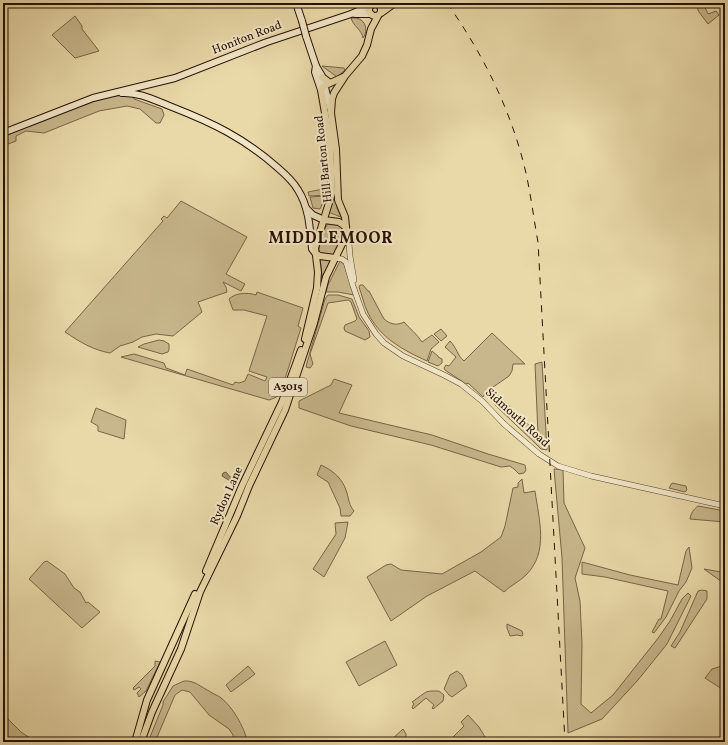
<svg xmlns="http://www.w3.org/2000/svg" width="728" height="745" font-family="Vollkorn,serif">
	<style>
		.green { fill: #c8b78c; stroke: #786446 }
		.water { fill: #a79570; stroke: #746043 }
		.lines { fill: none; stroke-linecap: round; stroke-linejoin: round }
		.tertiary-casing { stroke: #58422a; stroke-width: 6 }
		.secondary-casing { stroke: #271000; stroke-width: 8 }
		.primary-casing { stroke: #271000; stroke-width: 8 }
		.tertiary { stroke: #f1e6c7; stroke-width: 5 }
		.secondary { stroke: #f1e6c7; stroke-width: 6 }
		.primary { stroke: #e9d9a9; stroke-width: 6 }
		.rail { stroke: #271000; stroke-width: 1; stroke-dasharray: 7 7; stroke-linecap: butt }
		.secondary-bridge-casing { stroke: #271000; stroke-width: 8; stroke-linecap: butt }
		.secondary-bridge { stroke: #f1e6c7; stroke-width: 6 }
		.labels { text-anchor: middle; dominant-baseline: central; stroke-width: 4; stroke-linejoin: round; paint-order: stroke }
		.shield { fill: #f1e6c7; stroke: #64503c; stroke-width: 1 }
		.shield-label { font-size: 11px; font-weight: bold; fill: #271000 }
		.street-label { font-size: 12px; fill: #271000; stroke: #f1e6c7 }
		.district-label { font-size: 16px; font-weight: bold; letter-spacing: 1px; fill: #271000; stroke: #f1e6c7 }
	</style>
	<rect width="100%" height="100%" fill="#e9d9a9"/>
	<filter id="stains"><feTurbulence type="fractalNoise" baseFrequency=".005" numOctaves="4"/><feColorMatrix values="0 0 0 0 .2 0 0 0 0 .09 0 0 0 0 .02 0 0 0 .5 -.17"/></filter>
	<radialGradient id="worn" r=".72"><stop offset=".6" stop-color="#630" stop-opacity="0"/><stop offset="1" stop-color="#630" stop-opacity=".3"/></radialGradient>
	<g class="green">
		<path d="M695,3H703L708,14L716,11L719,15L708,24L699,12Z"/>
		<path d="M75,16L82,26V29L99,51L75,58L52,35Z"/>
		<path d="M351,18C355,18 359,18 361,20C367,24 367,33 363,38C362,30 353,26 351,18Z"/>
		<path d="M322,66L344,68L345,70L337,77Z"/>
		<path d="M128,95L133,96L134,99L162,109L164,115L160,123H156L140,109L127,106L99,111L44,133L26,131L16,136V141L3,146V135L100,99L115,96Z"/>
		<path d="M334,184L337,208L341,217L328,212Z"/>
		<path d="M328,188L327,195L309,196L308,192Z"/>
		<path d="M326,196L320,209L313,208L310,197Z"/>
		<path d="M181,201L247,237L226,274L245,284L241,291L223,282L226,287L227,292L198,302L202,312L173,336L156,334L142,337L133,342L120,346L110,353C93,350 80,342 65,332L163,221L161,219L164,216L167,218Z"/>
		<path d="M330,223L341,225C346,235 338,247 334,255L320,253L319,250C319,243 324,225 330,223Z"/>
		<path d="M320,258L331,260L317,300L322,275Z"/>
		<path d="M340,261L344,264L354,295L338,292H326L328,285Z"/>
		<path d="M360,285H363L368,291H369L384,319C390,324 396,326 404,322C410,329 417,334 422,342L432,335L439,342L431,349L427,361C403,350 380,338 368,313C364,305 362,295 359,287Z"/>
		<path d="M257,292L303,308L298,326L301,328L284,382L285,383C281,394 281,396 269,400L121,357L134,354L164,363L166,368L185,375L187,369L233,385L235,382L239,383L245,381L248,374L265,381L267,377L249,371L267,316L244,310H233L229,299C235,293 247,292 256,295Z"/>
		<path d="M328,295H338L352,299L359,317L369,331L370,337L365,340L345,331L344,328L345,325L355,321L357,319L351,302L348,300L328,303L310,354L313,364L310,368L306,367L307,363L325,299Z"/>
		<path d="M441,329L447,336L441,341L434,334Z"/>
		<path d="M492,333L525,364H513L512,371L509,376L486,392L483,397L468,383L466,384L445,370L444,368L446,365L449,366L456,357L445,347L450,341C457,348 457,355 464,361Z"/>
		<path d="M159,340L164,341L169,344V350L168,352L162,354L138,347L144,344Z"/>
		<path d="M432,351L438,356V357L442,359V363L438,366L428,362Z"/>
		<path d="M542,362L547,450L541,449L536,444L493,403L498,395L538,434L535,364Z"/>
		<path d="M334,379L352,385L339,413L432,435L488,454L525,465L526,470L524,473L519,474L514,469L510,466L501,467L431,445L351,426L299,408V401L331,385Z"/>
		<path d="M96,408L126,420L124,439L98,431V426L91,422Z"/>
		<path d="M321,465C334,471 343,479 347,493C349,500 349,505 354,511L350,516H341L340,508L328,482L317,475Z"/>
		<path d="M554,469L563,470L564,503L585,548L575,578L580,601L582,644L581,704L591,713L613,695L659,637L670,621L682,599L688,593L691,596L667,644L638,680L602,719L568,733L562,558Z"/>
		<path d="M522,479L524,493L535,491C539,520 549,552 526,575C519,582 511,585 504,592L475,571L427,596L391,621L367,577L386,565L391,564L401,570L442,574L481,552L501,537L505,526L513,488L518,487V483Z"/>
		<path d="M672,483L686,486L687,490L685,492L669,488Z"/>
		<path d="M698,506L725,511V522L690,519C691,513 693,510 698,506Z"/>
		<path d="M348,522L345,538L324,577L313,569L336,534L335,523Z"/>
		<path d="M689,547L692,568L686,582L679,591L666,617L654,633L652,632L659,619H661L668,591L605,577L582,574V562L630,575L678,585L686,551Z"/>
		<path d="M47,561L65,574L74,588L80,592L86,603L88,602L100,612L82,628L29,579L44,562Z"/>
		<path d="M704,569L721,572H725V584Z"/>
		<path d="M702,590L707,591V599L675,648L671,646L680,632L698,591Z"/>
		<path d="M507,624L522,631L523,635L522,636L517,635L510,636L507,628Z"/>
		<path d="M385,641L397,665L359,686L346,662Z"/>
		<path d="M155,661L160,662L146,691L139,697L137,693L141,689L139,687L134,690L133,688L155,666Z"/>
		<path d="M725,665V691L705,678L712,669Z"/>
		<path d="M248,666L255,674L231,692L226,685Z"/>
		<path d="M457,671L462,675L467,686L452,697L449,695L444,689L450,675Z"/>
		<path d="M184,681C194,680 201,687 209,691C213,694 217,695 220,697C234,708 243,726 248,742H234L233,735L229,729L209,715L190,692L182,690L175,695L155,742H148L163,705V702L173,686Z"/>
		<path d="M431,691H439L444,695L443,701L433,709L432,708L434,705L426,698L413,709L412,707L414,704L412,702L426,692Z"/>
		<path d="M3,714L21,732L30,738L29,742H3Z"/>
		<path d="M468,715L479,727L488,742L449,741L464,726L461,722Z"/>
		<path d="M403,729L406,734V737L403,739L406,742H389Z"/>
	</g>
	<path class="water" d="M226,472L230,477L234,478V481L232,482L222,476L223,473Z"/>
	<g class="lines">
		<defs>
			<g id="tertiary">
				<path d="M346,227L348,231L350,256L354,280"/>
				<path d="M335,258L342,259L346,262L353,286L363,314L376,334L384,343L403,356L444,375L461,384L482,401L504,424L539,454L558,466L591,476L725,506"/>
			</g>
			<g id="secondary">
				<path d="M296,3L302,21"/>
				<path d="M355,14H371"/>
				<path d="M306,36L316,66L315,72L321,90"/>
				<path d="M316,66L322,76L331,111"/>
				<path d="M122,93C140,92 156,101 172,107C213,123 244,138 278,168C285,174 293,181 298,190C309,207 310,229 312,249L316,254"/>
				<path d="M3,133L93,98L175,78L267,42L351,14L372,5"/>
				<path d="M307,209L313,215L324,220"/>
			</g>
			<g id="primary">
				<circle cx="375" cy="10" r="6"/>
				<path d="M381,13L395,3"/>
				<path d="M322,77L330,83"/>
				<path d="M324,220L339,222L346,227"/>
				<path d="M316,254L320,256L335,258"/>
				<path d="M305,339L317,288L318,272L315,248L332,193L330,142L321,90L324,86L343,77"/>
				<path d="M206,571L242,486L282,402L301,350"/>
				<path d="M135,742L147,700L195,594"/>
				<path d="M141,742L152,712L181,649L200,592L237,516L249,486L285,410L314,323L326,277L344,240L346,227L345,217L338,200L336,149L331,113L332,99L334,93L345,76L362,56L367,45L371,29L378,16"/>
			</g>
		</defs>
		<use href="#tertiary" class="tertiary-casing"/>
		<use href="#secondary" class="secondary-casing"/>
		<use href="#primary" class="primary-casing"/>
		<use href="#tertiary" class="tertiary"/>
		<use href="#secondary" class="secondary"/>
		<use href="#primary" class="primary"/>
		<path class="rail" d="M447,3C481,51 508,104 523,161C530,187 533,215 538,242L565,742"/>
		<defs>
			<path id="secondary-bridge" d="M302,21L306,36"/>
		</defs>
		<use href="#secondary-bridge" class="secondary-bridge-casing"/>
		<use href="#secondary-bridge" class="secondary-bridge"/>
	</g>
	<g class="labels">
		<rect class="shield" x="269" y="378" width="38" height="18" rx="3"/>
		<g class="shield-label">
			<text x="288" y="387">A3015</text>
		</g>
		<g class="street-label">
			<text transform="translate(247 38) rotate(-21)">Honiton Road</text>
			<text transform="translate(324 159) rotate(-96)">Hill Barton Road</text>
			<text transform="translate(517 418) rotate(42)">Sidmouth Road</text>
			<text transform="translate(227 496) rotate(-66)">Rydon Lane</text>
		</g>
		<g class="district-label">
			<text x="331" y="239">MIDDLEMOOR</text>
		</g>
	</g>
	<rect width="728" height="745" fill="none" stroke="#e9d9a9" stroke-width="16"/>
	<rect x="4" y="4" width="720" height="737" fill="none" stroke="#271000" stroke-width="2"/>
	<rect x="8" y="8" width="712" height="729" fill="none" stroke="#271000"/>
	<rect width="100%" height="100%" filter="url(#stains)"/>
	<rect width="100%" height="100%" fill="url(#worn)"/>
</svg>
